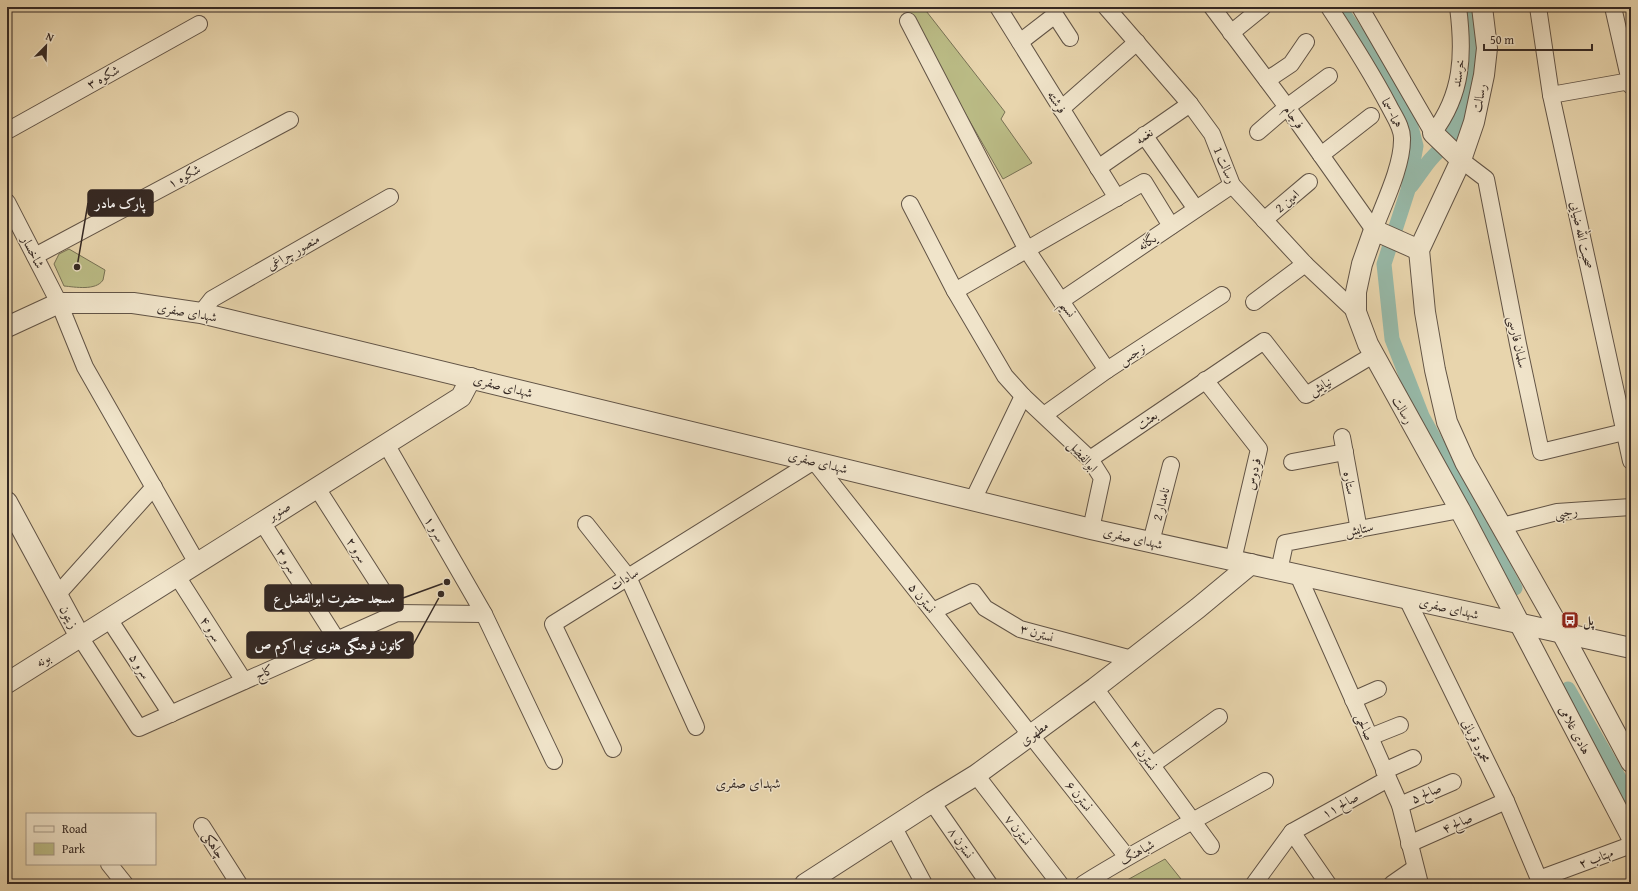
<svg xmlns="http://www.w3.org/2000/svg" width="1638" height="891" font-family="'Gentium Book Plus',Amiri,serif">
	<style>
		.green { fill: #bbbc86; stroke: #787255 }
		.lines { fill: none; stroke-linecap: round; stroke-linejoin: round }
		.canal { stroke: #97b9a8; stroke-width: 15 }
		.minor-casing { stroke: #625446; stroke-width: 18 }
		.tertiary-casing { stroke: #625446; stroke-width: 22 }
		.minor { stroke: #f0e4ca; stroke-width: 16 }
		.tertiary { stroke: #f0e4ca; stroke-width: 20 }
		.labels { text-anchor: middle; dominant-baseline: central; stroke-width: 3; stroke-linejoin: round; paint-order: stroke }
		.street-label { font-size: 13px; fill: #352924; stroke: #f0e4ca }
		.poi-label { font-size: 13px; font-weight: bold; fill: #352924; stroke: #f0e4ca; text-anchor: start }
		.neighbourhood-label { font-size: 14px; fill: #352924; stroke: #f0e4ca }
		.leader { fill: none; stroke: #352924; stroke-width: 1.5 }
		.callout-dot { fill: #352924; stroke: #f0e4ca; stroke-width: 1.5 }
		.callout { fill: #352924; stroke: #352924; stroke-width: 1.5 }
		.callout-label { font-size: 14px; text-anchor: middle; font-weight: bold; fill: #fff }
	</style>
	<rect width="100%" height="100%" fill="#e8d5ad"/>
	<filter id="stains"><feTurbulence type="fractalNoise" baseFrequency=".005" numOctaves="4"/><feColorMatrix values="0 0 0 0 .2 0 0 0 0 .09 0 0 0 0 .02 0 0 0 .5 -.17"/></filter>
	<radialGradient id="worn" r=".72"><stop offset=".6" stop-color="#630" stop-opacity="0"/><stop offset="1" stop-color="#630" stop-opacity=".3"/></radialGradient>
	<g class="green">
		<path d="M904,7H923L1005,112L1001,119L1032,163L1003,179Z"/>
		<path d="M69,249L105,270C104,273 104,277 103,280C96,291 75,287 64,286L54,264L59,254Z"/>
		<path d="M1165,859L1185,884H1120Z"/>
	</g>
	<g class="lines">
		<g class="canal">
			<path d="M1339,7L1389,82L1411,127L1416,146L1408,190L1384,264L1392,339L1422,416L1515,588"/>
			<path d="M1411,186C1418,177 1424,167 1431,159C1438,151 1448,143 1453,133C1475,96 1472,48 1469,7"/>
			<path d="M1568,689L1631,799"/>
		</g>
		<defs>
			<g id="minor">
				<path d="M998,7L1117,198"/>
				<path d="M1106,7L1190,104L1212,134L1232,185L1305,264L1356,312"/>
				<path d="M1212,7L1287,107L1374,230"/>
				<path d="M1329,7C1350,39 1371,72 1389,106C1394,116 1403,128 1402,140C1402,167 1384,203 1374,230"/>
				<path d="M1360,7L1433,133C1463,94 1464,53 1458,7"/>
				<path d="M1538,7L1551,95L1631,461"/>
				<path d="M1613,7L1631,86"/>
				<path d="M908,21L1027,250L1107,370"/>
				<path d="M1231,33L1263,7"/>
				<path d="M1020,42L1055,15L1070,38"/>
				<path d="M1267,80L1291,64L1306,42"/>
				<path d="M1551,95L1630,81"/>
				<path d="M1061,109L1137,42"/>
				<path d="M7,131L199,24"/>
				<path d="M1258,132L1287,107L1329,76"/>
				<path d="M1144,135L1196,209"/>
				<path d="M1321,155L1371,116"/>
				<path d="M1461,160L1486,179L1518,344L1541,452L1624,432"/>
				<path d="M1098,168L1190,104"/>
				<path d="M7,202L59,303L85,367L197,563"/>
				<path d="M910,204L955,291L1005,376L1023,396L1090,459L1102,478L1091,529"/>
				<path d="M1264,220L1309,182"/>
				<path d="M35,256L290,120"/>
				<path d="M955,291L1144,182L1171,226"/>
				<path d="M1062,300L1232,185"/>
				<path d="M1254,302L1305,264"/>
				<path d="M201,313L212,299L390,197"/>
				<path d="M1205,380L1259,449L1233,560"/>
				<path d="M1044,415L1107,370L1222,295"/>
				<path d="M1342,437L1359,530"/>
				<path d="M386,444L484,614L554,761"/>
				<path d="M1090,459L1264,341L1306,395L1373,355"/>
				<path d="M1292,462L1345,452"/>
				<path d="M317,488L397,613"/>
				<path d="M973,500L1023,396"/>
				<path d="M262,522L337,640"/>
				<path d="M586,524L628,577L696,727"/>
				<path d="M1502,526L1557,512L1631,507"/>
				<path d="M1151,542L1171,465"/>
				<path d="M1279,571L1285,543L1460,510"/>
				<path d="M1298,575L1400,805L1420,884"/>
				<path d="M177,576L244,681"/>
				<path d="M57,595L154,487"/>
				<path d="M1407,599L1506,801L1541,884"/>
				<path d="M933,611L973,592L985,608L1020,629L1132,659"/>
				<path d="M109,619L171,714"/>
				<path d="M80,637L139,728L397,613L484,614"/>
				<path d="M1095,688L1211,846"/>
				<path d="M1353,700L1378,689"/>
				<path d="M1370,737L1400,725"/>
				<path d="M613,749L553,624L814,461L1127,857"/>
				<path d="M1152,765L1219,717"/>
				<path d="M1384,771L1413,758"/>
				<path d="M976,775L1060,884"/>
				<path d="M932,802L989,884"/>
				<path d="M1400,805L1453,782"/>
				<path d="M202,826L239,884"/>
				<path d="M893,826L924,884"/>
				<path d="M1292,832L1328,884"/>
				<path d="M1409,844L1506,801"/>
				<path d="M109,864L125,884"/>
				<path d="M1539,879L1631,845"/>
				<path d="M1083,884C1142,847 1205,815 1265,781"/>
				<path d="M1254,884L1292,832L1388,779"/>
				<path d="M1392,884L1415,868"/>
			</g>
			<g id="tertiary">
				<path d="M1482,7L1487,48L1484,75L1474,122L1461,160L1419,250L1425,312L1435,370L1447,422L1465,462L1562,633L1631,762"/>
				<path d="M1433,133L1461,160"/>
				<path d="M1419,250L1374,230L1362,264L1356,292V312L1368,344L1460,510L1631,836"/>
				<path d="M7,327L59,303H133L201,313L1091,529L1631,648"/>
				<path d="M7,502L80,637"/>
				<path d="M7,683L461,397L471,378"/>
				<path d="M805,884L932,802L976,775L1095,688L1198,608L1251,564"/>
			</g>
		</defs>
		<use href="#minor" class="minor-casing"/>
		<use href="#tertiary" class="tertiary-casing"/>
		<use href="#minor" class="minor"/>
		<use href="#tertiary" class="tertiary"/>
	</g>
	<defs>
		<symbol id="bus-square" viewBox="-11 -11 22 22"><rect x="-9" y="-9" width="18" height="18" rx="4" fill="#8f2418" stroke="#f0e4ca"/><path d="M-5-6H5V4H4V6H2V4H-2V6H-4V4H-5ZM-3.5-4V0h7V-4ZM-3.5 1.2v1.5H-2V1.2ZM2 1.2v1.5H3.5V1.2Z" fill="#fff"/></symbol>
	</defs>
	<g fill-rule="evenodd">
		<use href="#bus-square" x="1560" y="610" width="20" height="20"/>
	</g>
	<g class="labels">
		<g class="street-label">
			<text transform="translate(1458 73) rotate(-81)">خرسند</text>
			<text transform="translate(103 77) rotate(-29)">شکوه ۳</text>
			<text transform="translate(1479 98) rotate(-78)">رسالت</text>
			<text transform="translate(1057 102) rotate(58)">فرشته</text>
			<text transform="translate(1392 113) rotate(65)">هما- سما</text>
			<text transform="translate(1294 117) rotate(54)">فرجام</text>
			<text transform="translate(1144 136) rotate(-35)">نغمه</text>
			<text transform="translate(1225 165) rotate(67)">رسالت 1</text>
			<text transform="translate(184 176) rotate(-28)">شکوه ۱</text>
			<text transform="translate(1287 201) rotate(-41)">امین 2</text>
			<text transform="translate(1582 235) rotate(78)">صحبت الله ضیایی</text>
			<text transform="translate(1147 242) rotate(-34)">یگانه</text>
			<text transform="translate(33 252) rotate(63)">شاخسار</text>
			<text transform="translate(293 252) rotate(-30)">منصور چراغی</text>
			<text transform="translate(1068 309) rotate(57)">نسیم</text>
			<text transform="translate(187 312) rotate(10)">شهدای صفری</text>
			<text transform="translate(1518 342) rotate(78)">سلمان فارسی</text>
			<text transform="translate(1132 354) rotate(-33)">نرجس</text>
			<text transform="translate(503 386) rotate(14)">شهدای صفری</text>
			<text transform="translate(1320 386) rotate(-29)">نیایش</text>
			<text transform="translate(1403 410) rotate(61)">رسالت</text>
			<text transform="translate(1147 420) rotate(-35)">بعثت</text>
			<text transform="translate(1083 456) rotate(49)">ابوالفضل</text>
			<text transform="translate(818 462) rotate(14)">شهدای صفری</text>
			<text transform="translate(1253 474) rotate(-77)">فردوس</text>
			<text transform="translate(1350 483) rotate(80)">ستاره</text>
			<text transform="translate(1161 504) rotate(-75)">نامدار 2</text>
			<text transform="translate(279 511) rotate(-32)">صنوبر</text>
			<text transform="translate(1566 512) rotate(-7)">رجبی</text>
			<text transform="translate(435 529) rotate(60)">سرو ۱</text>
			<text transform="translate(1359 529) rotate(-11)">ستایش</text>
			<text transform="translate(1133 538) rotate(13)">شهدای صفری</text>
			<text transform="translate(357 550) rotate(58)">سرو ۲</text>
			<text transform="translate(287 561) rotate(58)">سرو ۳</text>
			<text transform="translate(624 579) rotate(-32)">سادات</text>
			<text transform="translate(922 598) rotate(52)">نسترن ۵</text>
			<text transform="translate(1449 608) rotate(13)">شهدای صفری</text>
			<text transform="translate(69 617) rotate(62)">زیتون</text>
			<text transform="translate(211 629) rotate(57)">سرو ۴</text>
			<text transform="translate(1037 633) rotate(17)">نسترن ۳</text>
			<text transform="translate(43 660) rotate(-32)">بونه</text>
			<text transform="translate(140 666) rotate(57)">سرو ۵</text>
			<text transform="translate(264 672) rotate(-24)">کاج</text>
			<text transform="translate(1365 727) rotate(66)">صالحی</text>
			<text transform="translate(1575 730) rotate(62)">هادی غلامی</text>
			<text transform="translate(1034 733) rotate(-36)">مطهری</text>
			<text transform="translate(1476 741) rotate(64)">محمود قربانی</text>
			<text transform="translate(1144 755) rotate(54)">نسترن ۴</text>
			<text transform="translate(1426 793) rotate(-24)">صالح ۵</text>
			<text transform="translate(1079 796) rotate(52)">نسترن ۶</text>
			<text transform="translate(1340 805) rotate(-29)">صالح ۱۱</text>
			<text transform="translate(1457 823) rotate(-24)">صالح ۴</text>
			<text transform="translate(1018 830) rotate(52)">نسترن ۷</text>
			<text transform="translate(961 843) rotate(56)">نسترن ۸</text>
			<text transform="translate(214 845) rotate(57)">چاهکی</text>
			<text transform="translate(1137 852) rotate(-29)">شباهنگ</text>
			<text transform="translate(1596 858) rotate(-20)">مهتاب ۲</text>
		</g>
		<g class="poi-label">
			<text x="1583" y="620">پل</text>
		</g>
		<g class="neighbourhood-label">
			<text x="748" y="783">شهدای صفری</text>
		</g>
	</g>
	<path class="leader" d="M77 267L88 203M447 582L403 598M441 594L413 645"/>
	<g class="callout-dot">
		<circle cx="77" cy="267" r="4"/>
		<circle cx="447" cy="582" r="4"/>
		<circle cx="441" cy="594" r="4"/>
	</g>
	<g class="callout">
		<rect x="88" y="190" width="65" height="26" rx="4"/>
		<rect x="265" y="585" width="138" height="26" rx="4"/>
		<rect x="247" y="632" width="166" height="26" rx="4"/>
	</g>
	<g class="callout-label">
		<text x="120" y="208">پارک مادر</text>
		<text x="334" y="603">مسجد حضرت ابوالفضل ع</text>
		<text x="330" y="650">کانون فرهنگی هنری نبی اکرم ص</text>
	</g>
	<rect width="1638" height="891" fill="none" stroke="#e8d5ad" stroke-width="24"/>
	<rect x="8" y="8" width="1622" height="875" fill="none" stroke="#352924" stroke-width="2"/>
	<rect x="12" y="12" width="1614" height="867" fill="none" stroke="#352924"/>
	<rect x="26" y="813" width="130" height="52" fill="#f0e4ca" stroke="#a59988"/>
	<rect x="34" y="826" width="20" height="6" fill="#f0e4ca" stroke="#a59988"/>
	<text x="62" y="833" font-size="12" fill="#352924">Road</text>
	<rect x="34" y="843" width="20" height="12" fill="#bbbc86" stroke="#a59988"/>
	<text x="62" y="853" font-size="12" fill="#352924">Park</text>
	<g transform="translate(46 46) rotate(23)" stroke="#f0e4ca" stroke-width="3" paint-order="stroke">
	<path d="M0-3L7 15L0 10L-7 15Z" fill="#352924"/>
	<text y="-6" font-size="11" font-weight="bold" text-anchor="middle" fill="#352924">N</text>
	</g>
	<path d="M1484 44v6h108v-6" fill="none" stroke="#352924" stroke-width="2"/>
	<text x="1490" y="44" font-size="12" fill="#352924" stroke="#f0e4ca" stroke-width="3" paint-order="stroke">50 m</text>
	<rect width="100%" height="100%" filter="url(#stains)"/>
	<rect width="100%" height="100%" fill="url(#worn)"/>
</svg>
